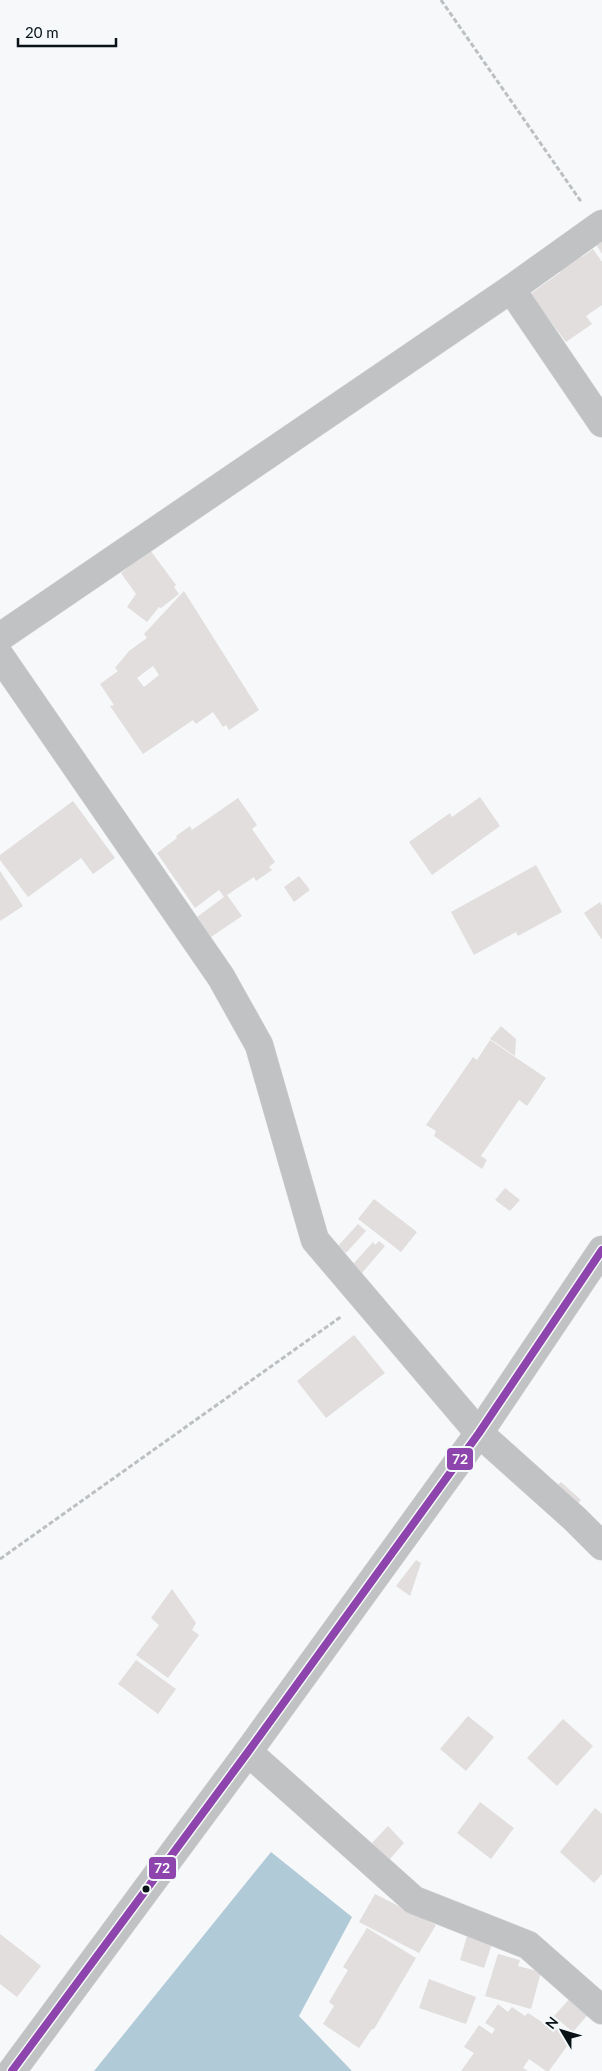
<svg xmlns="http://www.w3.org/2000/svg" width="602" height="2071" font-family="Lato,sans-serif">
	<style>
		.water { fill: #b1cad7 }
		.building { fill: #e2dedd; fill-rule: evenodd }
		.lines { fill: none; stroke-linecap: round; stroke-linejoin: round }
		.minor-casing { stroke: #d1d3d5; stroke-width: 29 }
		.path { stroke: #bdc0c2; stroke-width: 3; stroke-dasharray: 5 2.5; stroke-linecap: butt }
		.minor { stroke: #c0c2c4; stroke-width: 28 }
		.bus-1-casing { stroke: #f4f9fc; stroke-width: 11 }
		.bus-1 { stroke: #8e44ad; stroke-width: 8 }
		.bus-dot { fill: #091317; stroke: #f4f9fc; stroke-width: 2 }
		.line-badge { stroke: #f4f9fc; stroke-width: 2 }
		.badge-label { font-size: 14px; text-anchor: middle; font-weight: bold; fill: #fff }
	</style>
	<rect width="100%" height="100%" fill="#f6f8fa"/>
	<path class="water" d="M271,1852L352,1917L299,2016L352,2071H94Z"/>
	<g class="building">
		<path d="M602,238V254L595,243Z"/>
		<path d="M593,249L602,262V305L586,316L592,324L566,342L530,294L561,272L559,270L580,254L582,257Z"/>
		<path d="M150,550L176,585L174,587L179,594L161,608L159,607L147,622L127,607L136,594L121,573Z"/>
		<path d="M184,591L259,710L229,730L226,725L223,727L213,712L196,724L193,720L143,754L110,706L114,705L100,684L118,671L115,668L129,651L147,638L144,634ZM153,666L159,675L144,687L137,678Z"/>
		<path d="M480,797L500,826L432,875L409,842L450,813L452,817Z"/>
		<path d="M238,798L257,825L252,829L275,862L269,867L272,870L256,881L254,877L227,895L242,916L211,937L197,917L224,897L219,890L195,908L157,853L177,838L176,836L190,826L192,830Z"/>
		<path d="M73,801L115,858L93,874L81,858L28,897L0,860V855Z"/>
		<path d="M536,865L562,912L518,936L516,932L474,955L451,912Z"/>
		<path d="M0,871L23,906L0,921Z"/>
		<path d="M299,876L310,890L294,902L284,887Z"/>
		<path d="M600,902L602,906V940L584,913Z"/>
		<path d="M501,1026L516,1039L515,1056L490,1039Z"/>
		<path d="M490,1040L546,1078L527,1106L519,1100L481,1156L487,1160L482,1169L434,1136L436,1131L426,1125L473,1057L477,1060Z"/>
		<path d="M505,1188L520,1200L510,1211L495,1200Z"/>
		<path d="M374,1199L417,1232L401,1252L358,1219Z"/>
		<path d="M358,1224L366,1231L346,1253L338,1246Z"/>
		<path d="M379,1241L385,1246L362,1273L353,1264L373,1242L375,1245Z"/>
		<path d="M354,1335L385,1373L326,1418L297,1381Z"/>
		<path d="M561,1482L581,1500L575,1506L555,1488Z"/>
		<path d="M416,1560L421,1563L410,1596L396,1586Z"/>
		<path d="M172,1589L196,1623L192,1630L199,1635L168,1678L136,1655L159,1625L151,1618Z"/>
		<path d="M136,1660L176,1689L158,1714L118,1684Z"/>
		<path d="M468,1716L494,1737L466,1771L440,1749Z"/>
		<path d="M563,1719L593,1746L557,1786L527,1758Z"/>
		<path d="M480,1802L514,1828L491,1859L457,1833Z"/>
		<path d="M595,1808L602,1814V1874L594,1883L560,1852Z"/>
		<path d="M388,1826L404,1843L389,1860L372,1843Z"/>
		<path d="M375,1894L436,1925L419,1953L359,1922Z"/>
		<path d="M367,1928L416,1958L374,2029H372L359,2048L323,2024L334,2006L329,2002L348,1970L343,1967Z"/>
		<path d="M0,1934L41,1966L17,1997L0,1984Z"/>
		<path d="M467,1936L492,1944L484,1968L460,1960Z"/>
		<path d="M498,1954L520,1960L518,1966L541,1972L531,2009L485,1996Z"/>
		<path d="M429,1979L476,1997L466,2024L419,2008Z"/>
		<path d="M572,1996L590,2012L573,2032L554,2016Z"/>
		<path d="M498,2004L508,2012L512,2007L525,2016L528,2013L545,2024L548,2020L573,2038L549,2071H546L529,2059L523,2068L528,2071H461L474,2053L464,2047L479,2025L492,2034L495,2029L485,2023Z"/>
	</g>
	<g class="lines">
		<defs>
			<g id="minor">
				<path d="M511,289L602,423"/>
				<path d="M0,637L511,289L602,224"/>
				<path d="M0,656L221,977L259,1045L315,1240L479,1433L575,1519L602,1546"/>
				<path d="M248,1752L414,1900L528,1945L602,2010"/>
				<path d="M12,2071L248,1752L479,1433L602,1250"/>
			</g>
		</defs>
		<use href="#minor" class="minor-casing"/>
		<g class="path">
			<path d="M441,0L582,203"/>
			<path d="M0,1559L342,1316"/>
		</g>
		<use href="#minor" class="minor"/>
		<defs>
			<path id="bus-1" d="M12,2071L248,1752L479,1433L602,1250"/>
		</defs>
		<use href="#bus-1" class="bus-1-casing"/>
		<use href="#bus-1" class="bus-1"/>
	</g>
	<circle class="bus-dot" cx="146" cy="1889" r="4.5"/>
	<g class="line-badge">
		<rect x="446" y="1447" width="28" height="24" rx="5" fill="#8e44ad"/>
		<rect x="148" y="1856" width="29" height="24" rx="5" fill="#8e44ad"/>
	</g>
	<g class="badge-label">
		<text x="460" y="1464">72</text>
		<text x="162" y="1873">72</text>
	</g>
	<g transform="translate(562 2031) rotate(308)" stroke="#f4f9fc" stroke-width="4" paint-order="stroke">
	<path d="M0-4L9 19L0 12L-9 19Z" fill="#091317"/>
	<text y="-8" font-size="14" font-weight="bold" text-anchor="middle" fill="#091317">N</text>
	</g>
	<path d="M18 38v8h98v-8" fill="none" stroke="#091317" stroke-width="2.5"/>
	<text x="25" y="38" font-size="15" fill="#091317" stroke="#f4f9fc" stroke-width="4" paint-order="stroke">20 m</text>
</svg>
